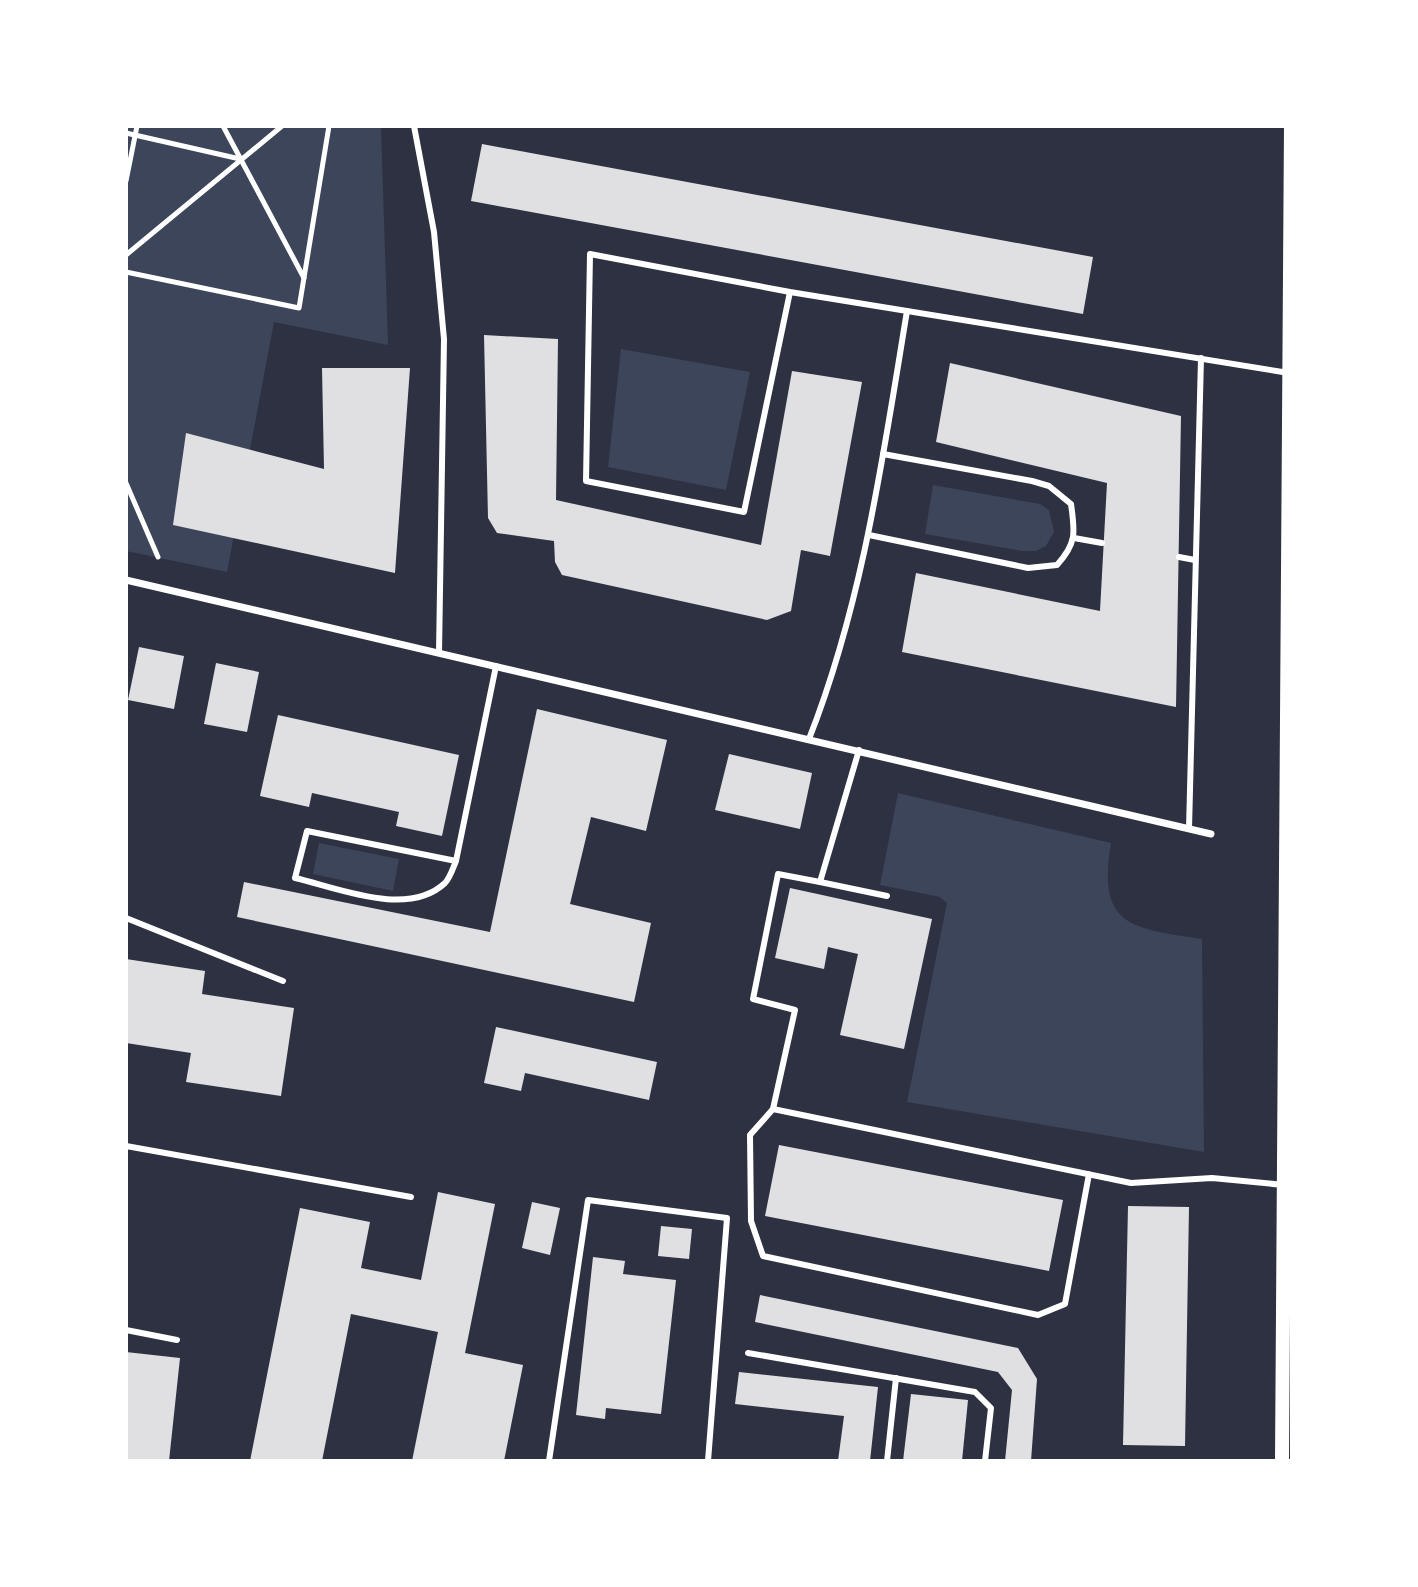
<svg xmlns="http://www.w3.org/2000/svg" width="1418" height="1587" font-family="Helvetica,sans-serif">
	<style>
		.green { fill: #3c4559 }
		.building { fill: #e0e0e3 }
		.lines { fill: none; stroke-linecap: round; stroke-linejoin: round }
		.path { stroke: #fff; stroke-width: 5 }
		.service { stroke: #fff; stroke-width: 6 }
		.pedestrian { stroke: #fff; stroke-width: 7 }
		.tertiary { stroke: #fff; stroke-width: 14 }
	</style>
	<rect width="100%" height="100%" fill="#2d3142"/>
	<g class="green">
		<path d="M126,126H381L388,345L274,322L227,572L126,551Z"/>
		<path d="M621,349L750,372L726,490L608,467Z"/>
		<path d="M933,485L1040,504L1049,510L1054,532L1046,546L1036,551H1022L925,534Z"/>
		<path d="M898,793L1111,843C1097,927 1131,928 1202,939L1204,1152L907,1102L947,903L940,897L880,885Z"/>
		<path d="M319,843L399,859L393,891L313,874Z"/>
	</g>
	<g class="building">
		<path d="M482,144L1093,257L1083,314L471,201Z"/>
		<path d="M484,335L558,339L556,500L761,545L792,371L862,382L830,556L801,550L791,611L767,620L562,575L555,562L554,541L497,533L488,518Z"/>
		<path d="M950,363L1181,416L1176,707L902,652L916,573L1100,611L1107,483L936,442Z"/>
		<path d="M322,368H410L395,573L173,525L186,433L324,469Z"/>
		<path d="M139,647L184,656L174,709L128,700Z"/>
		<path d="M216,663L259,672L247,732L204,724Z"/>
		<path d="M537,709L667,740L646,831L591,817L570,904L651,923L634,1002L237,917L244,882L490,932Z"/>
		<path d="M278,715L459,755L442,836L396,826L399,812L312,793L309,807L260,796Z"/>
		<path d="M729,754L812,773L800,829L715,810Z"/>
		<path d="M790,888L932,919L904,1049L840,1035L858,954L828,947L824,969L775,958Z"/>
		<path d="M126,959L205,971L202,994L294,1008L281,1096L186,1082L191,1053L126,1043Z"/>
		<path d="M496,1027L657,1062L649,1100L525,1073L521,1091L484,1083Z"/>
		<path d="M779,1145L1063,1200L1049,1271L765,1216Z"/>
		<path d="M438,1192L495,1204L465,1353L523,1365L504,1461H412L438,1332L351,1314L322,1461H250L300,1208L370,1222L361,1268L421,1280Z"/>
		<path d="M532,1202L560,1208L550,1255L522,1248Z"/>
		<path d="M1128,1206L1189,1207L1185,1446L1123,1445Z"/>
		<path d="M661,1226L692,1229L689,1259L658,1256Z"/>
		<path d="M593,1257L625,1261L623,1274L676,1280L661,1414L606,1408L605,1419L576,1415Z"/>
		<path d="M760,1295L1018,1348L1037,1379L1031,1461H1005L1012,1390L998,1372L755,1322Z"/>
		<path d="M126,1352L180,1358L169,1461H126Z"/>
		<path d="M739,1372L878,1387L870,1461H838L844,1416L735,1404Z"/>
		<path d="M911,1394L968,1400L962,1461H903Z"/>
	</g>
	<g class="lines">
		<g class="path">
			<path d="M223,126L304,278"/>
			<path d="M126,133L240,159"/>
			<path d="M126,181L137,126"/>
			<path d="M126,255L282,126"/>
			<path d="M126,272L299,308L329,126"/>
			<path d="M126,483L158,557"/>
		</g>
		<g class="service">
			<path d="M414,126L434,232L444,339L439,653"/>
			<path d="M790,292L744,512L586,481L590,254L790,292L1289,373"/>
			<path d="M869,535L1028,568L1057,565C1077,543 1075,532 1071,504L1049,486L1032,481L883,454"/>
			<path d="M1074,538L1102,543"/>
			<path d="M1179,557L1195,560"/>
			<path d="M809,739C863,602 883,456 907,311"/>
			<path d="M1189,829L1201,358"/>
			<path d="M456,861C453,868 450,878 445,883C408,918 338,888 295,878L307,831L456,861L496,666"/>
			<path d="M820,882L887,896"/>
			<path d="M126,918L283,981"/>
			<path d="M773,1109L795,1010L753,999L778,874L820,882L859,750"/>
			<path d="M126,1146L411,1197"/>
			<path d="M1089,1174L1065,1304L1038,1315L763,1256L751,1221L750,1135L773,1109L1131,1183L1212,1178L1284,1185"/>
			<path d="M126,1330L177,1340"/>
			<path d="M748,1353L975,1392L991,1408L985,1461"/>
			<path d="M549,1461L588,1200L727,1218L708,1461"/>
			<path d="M887,1461L896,1378"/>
		</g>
		<path class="pedestrian" d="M126,580L1211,834"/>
		<path class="tertiary" d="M1282,1461L1291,126"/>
	</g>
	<rect width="1418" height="1587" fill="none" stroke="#ffffff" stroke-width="256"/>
</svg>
